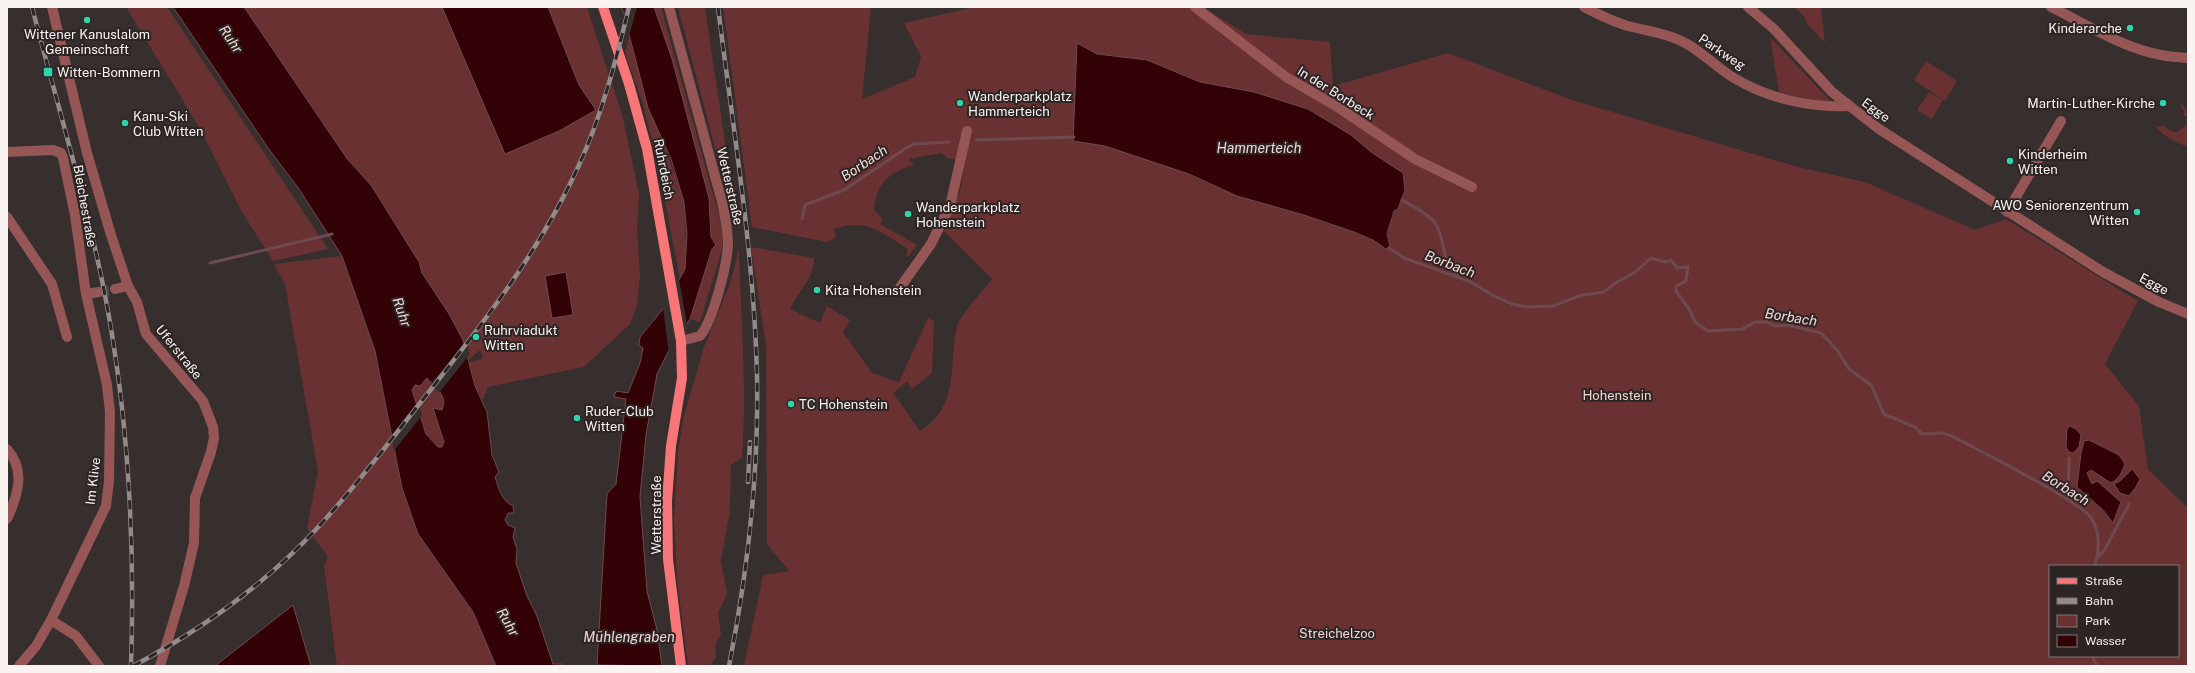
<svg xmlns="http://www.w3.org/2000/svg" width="2195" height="673" font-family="'Public Sans',sans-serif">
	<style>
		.green { fill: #693131; fill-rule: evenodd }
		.water { fill: #320207; stroke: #6e4a4e; fill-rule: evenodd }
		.pier { fill: #372e2e }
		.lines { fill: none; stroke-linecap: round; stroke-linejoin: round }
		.stream { stroke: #6e4a4e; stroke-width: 3 }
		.minor-tunnel { stroke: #544c4b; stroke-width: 10; stroke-dasharray: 10 5; stroke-linecap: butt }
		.minor { stroke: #965655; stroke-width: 10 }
		.primary { stroke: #f87677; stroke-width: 10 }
		.rail-casing { stroke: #928b8a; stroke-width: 4.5 }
		.rail { stroke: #2d2424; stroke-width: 3; stroke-dasharray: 9; stroke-linecap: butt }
		.poi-dot { fill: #2cd5ab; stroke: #2d2424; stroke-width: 1.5 }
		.labels { text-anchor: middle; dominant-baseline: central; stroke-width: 4; stroke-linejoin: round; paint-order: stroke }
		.poi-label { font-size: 13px; fill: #f9f3f2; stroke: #2d2424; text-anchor: start }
		.street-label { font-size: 13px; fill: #f9f3f2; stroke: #2d2424 }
		.park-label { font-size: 13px; fill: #f3d6d5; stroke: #2d2424 }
		.water-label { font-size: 14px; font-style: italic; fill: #f5d8d7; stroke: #2d2424 }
	</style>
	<rect width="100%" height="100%" fill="#372e2e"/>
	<g class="green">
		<path d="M126,7H167L328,249L273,261L242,212L199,127Z"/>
		<path d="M244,7H587L623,118L639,194L637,230L640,277L637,305L630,324L584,367L488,387L483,400L475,386L469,363L483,358L480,350L469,360C464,343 458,329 449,314C438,297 424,282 419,262L358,169L348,160Z"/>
		<path d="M654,7H661L719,216L723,238L722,250L700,322L690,319V314L712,249L716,245L711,237L709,198L672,59Z"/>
		<path d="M678,7H705L732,190L730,205Z"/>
		<path d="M723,7H871L862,99L915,77L921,57L904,23L975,7H1203L1246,34L1330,42L1333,86L1448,53L1572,100L1798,167L1865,182L1975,230L2006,219L2138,301L2105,364L2139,406L2148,469L2188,508V666H744L763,575L789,571L767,544L766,346L751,247L814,258C815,277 798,292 790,309L820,323L827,306L850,320L843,332L872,373L899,382L928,318L934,321L932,373L912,389L907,382L893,393L920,431C961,405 948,366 957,326C960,316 985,288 992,279L944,231L960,191L965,161L947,158L941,153L909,159L914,165C890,171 876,184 874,210L883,219L880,224L917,245L908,257L906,256L908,249C880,232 868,218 834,229L836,237L827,242L752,227ZM1077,43L1097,54L1147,60L1200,82L1254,92L1326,119L1351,135L1371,152L1403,173C1404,178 1406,186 1405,191C1398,210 1383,226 1390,246L1386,249L1373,240L1354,232L1304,215L1237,196L1189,174L1105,146L1074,141ZM2089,440L2119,455L2111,482L2091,470L2087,473L2092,484L2121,502L2113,523L2096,503L2083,494ZM2050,566H2178V656H2050Z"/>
		<path d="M1794,7H1821L1825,43L1808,25L1804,16Z"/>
		<path d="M629,34L636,62L684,202L687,259L685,269L680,279L659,169L643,104L625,53Z"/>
		<path d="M1770,37L1835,106L1779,92Z"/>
		<path d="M1926,61L1957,81L1945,101L1914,80Z"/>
		<path d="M1929,92L1943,100L1932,119L1917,110Z"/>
		<path d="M2182,104L2188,112V147C2175,142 2163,136 2155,126L2161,127L2163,125L2172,132H2177L2187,124V116H2184V111L2180,105Z"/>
		<path d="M739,248C741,319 747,388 742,458L731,465L730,511L721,561L727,594L718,613L721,634L715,645L716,657L710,666H688L677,578L674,518L678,452L684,416L704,347L731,281Z"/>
		<path d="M342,256L375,351L402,488L418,534L473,612L496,666H337L324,566L328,557L307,528L318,471L285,284L274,264Z"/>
		<path d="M427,378C434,387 449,395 442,410L434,409L444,442L442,447H438L426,434L412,390L415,385Z"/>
	</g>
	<g class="water">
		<path d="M173,7H244L348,160L371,185L419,262L422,273L449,314L463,340L475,386L487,412L492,455L499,472L495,477C499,489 501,500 513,506L514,513H508L505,520L508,525L515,528L513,537L517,549L516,563L527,596L537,616L553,664H562V666H496L473,612L418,534L402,488L375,351L342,256L299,189L268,148ZM427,378C434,387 449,395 442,410L433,408L444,442L442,447H438L426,434L412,390L415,385L420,386Z"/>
		<path d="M442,7H548L579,85L596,110L559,131L505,154Z"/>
		<path d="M622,7H654L672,59L709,198L711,237L716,245L712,249L690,319L668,352L657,374L646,435L640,497L647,591L657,630L662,666L597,665L607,494L616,484L626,399L614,397L616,391L628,393L640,363L643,348L639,345L640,337L663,309L685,269L687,234L684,202L671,159L648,108Z"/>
		<path d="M1077,43L1097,54L1147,60L1200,82L1254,92L1308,109L1351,135L1371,152L1403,173L1405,190L1398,209L1394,211L1387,234L1390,246L1386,249L1373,240L1354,232L1304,215L1237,196L1189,174L1105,146L1073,141Z"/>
		<path d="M566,272L573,315L552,318L545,276Z"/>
		<path d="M2070,426L2076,429L2081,435L2079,447L2073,453L2069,452L2066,447L2067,429Z"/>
		<path d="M2089,440L2119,455L2125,464C2122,472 2119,479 2111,483L2091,470L2087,473L2092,484L2097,481L2121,502L2113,523L2103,510L2077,487L2081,453L2084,441Z"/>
		<path d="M2132,469L2140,479L2136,487L2129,496L2120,493L2114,484L2120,481Z"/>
		<path d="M293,605L311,666H215Z"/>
	</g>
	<g class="pier">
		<path d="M625,7H637L628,40L623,16Z"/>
		<path d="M679,279L687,324L669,354L663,308Z"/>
		<path d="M466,341L470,354L439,393L431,384Z"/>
		<path d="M418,402L422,415L394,451L391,436Z"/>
	</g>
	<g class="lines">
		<g class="stream">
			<path d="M976,140L1074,137"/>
			<path d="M1402,200C1411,205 1430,215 1435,223C1447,240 1440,266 1459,276"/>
			<path d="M802,219L805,205L844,190L906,148L914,144L949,142"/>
			<path d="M1389,248L1404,258L1471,282L1492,295L1512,304L1528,307L1553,306L1582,295L1604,292L1617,282L1634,273L1651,258L1665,262L1671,260L1677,268L1688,267L1686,281L1676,286V291L1689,309L1695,322L1708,331L1742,329L1755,322H1767L1775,326L1787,325L1821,333L1837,350L1849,369L1871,385L1884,414L1915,427L1922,434L1942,433L1954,437C1978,450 2082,502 2092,519C2100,533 2100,551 2094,566"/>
			<path d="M210,263L332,234"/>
			<path d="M2068,500L2069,458"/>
			<path d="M2097,558L2104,551L2129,504"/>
			<path d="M2092,656L2097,666"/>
		</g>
		<path class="minor-tunnel" d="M99,292L115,289"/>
		<g class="minor">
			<path d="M52,7L87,153L111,235L128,286L137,302L146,334L203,401L213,427L214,438L211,452L195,498L194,543L184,586L160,666"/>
			<path d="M669,7L722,202C725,216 728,230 728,245C727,265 713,321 700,336L681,341"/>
			<path d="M1195,7L1286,77L1339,108L1415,159L1472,187"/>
			<path d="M1584,7C1600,15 1615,23 1632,27C1648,31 1663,33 1679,40C1699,48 1715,67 1734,78C1767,98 1810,108 1848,106"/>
			<path d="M1748,7L1774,29L1832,92L1879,129L2103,272L2159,302L2188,314"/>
			<path d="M2051,7C2086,24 2122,48 2161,55C2170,57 2179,57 2188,58"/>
			<path d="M7,152L53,150L61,153L63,158L75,215L86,294L107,385L110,412L109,481L106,506L51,620L36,646L19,666"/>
			<path d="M2007,212L2061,121"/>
			<path d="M7,217L52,284L67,337"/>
			<path d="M115,289L128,286"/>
			<path d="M899,289L931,244L950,206L967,131"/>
			<path d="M86,294L99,292"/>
			<path d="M7,449C26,470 18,495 7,519"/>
			<path d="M51,620L76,636L99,666"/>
		</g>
		<path class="primary" d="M603,7L629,84L647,149L681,341L682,378L671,446L667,501L668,559L681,666"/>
		<defs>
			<g id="rail">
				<path d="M32,7C58,108 89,208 108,311C129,428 135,547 131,666"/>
				<path d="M718,7C733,129 754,252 757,375C759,472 748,570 729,666"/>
				<path d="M748,482L750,442"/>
				<path d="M133,666C203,629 269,581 322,523C361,480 396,433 432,388C488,317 542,247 579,165C602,115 616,60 629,7"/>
			</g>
		</defs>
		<use href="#rail" class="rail-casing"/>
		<use href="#rail" class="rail"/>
	</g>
	<g class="poi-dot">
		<circle cx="87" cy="20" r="4"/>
		<circle cx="2130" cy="28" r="4"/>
		<rect x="43" y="67" width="10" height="10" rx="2"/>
		<circle cx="960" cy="103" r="4"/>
		<circle cx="2163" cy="103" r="4"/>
		<circle cx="125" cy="123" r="4"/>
		<circle cx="2010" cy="161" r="4"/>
		<circle cx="2137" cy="212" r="4"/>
		<circle cx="908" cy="214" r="4"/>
		<circle cx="817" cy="290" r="4"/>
		<circle cx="476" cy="337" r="4"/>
		<circle cx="791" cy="404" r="4"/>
		<circle cx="577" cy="418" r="4"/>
	</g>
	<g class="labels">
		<g class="poi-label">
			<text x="2122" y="28" text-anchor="end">Kinderarche</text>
			<text x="87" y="34" text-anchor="middle">Wittener Kanuslalom<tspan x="87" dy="15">Gemeinschaft</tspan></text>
			<text x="57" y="72">Witten-Bommern</text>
			<text x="968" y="96">Wanderparkplatz<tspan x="968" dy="15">Hammerteich</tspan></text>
			<text x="2155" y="103" text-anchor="end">Martin-Luther-Kirche</text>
			<text x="133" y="116">Kanu-Ski<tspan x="133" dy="15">Club Witten</tspan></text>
			<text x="2018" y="154">Kinderheim<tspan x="2018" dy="15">Witten</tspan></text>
			<text x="2129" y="205" text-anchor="end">AWO Seniorenzentrum<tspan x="2129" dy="15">Witten</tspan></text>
			<text x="916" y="207">Wanderparkplatz<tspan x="916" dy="15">Hohenstein</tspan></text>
			<text x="825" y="290">Kita Hohenstein</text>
			<text x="484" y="330">Ruhrviadukt<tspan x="484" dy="15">Witten</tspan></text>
			<text x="799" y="404">TC Hohenstein</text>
			<text x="585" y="411">Ruder-Club<tspan x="585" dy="15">Witten</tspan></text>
		</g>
		<g class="street-label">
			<text transform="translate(1722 52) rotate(34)">Parkweg</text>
			<text transform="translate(1336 93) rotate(32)">In der Borbeck</text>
			<text transform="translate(1876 110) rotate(36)">Egge</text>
			<text transform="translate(664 169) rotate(79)">Ruhrdeich</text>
			<text transform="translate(730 186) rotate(77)">Wetterstraße</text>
			<text transform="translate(85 206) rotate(80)">Bleichestraße</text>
			<text transform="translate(2154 284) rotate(28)">Egge</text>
			<text transform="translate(179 352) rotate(51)">Uferstraße</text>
			<text transform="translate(93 481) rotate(-83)">Im Klive</text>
			<text transform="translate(656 515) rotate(-90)">Wetterstraße</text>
		</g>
		<g class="park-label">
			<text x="1617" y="395">Hohenstein</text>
			<text x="1337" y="633">Streichelzoo</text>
		</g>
		<g class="water-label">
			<text transform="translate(231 39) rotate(56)">Ruhr</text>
			<text x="1259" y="148">Hammerteich</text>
			<text transform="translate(864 163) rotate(-34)">Borbach</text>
			<text transform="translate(1450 264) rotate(21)">Borbach</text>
			<text transform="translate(402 312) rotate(71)">Ruhr</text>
			<text transform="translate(1791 317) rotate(9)">Borbach</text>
			<text transform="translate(2066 488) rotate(32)">Borbach</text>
			<text transform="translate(508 622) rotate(60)">Ruhr</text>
			<text x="629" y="637">Mühlengraben</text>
		</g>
	</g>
	<rect width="2195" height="673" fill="none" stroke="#f9f3f2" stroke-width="16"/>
	<rect x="2049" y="565" width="130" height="92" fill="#2d2424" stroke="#7f7776"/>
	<rect x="2057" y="578" width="20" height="6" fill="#f87677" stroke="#7f7776"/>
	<text x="2085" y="585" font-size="12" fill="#f9f3f2">Straße</text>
	<rect x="2057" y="598" width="20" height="6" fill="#928b8a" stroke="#7f7776"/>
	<text x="2085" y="605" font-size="12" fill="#f9f3f2">Bahn</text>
	<rect x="2057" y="615" width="20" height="12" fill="#693131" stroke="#7f7776"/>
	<text x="2085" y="625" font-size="12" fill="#f9f3f2">Park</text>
	<rect x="2057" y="635" width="20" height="12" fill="#320207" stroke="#7f7776"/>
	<text x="2085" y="645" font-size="12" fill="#f9f3f2">Wasser</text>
</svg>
